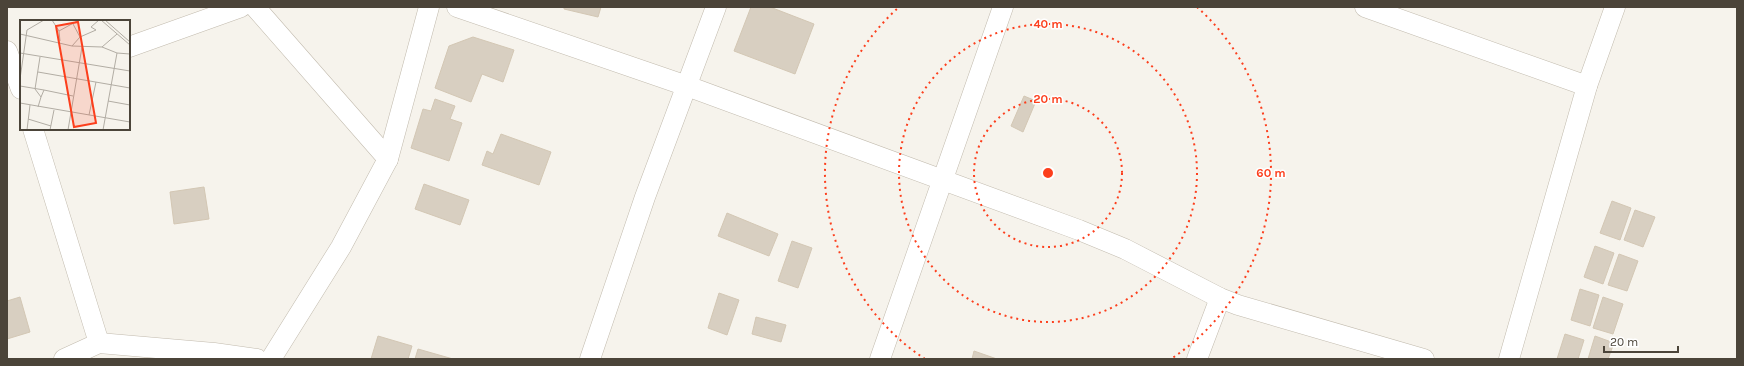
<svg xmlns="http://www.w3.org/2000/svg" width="1744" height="366" font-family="Karla,sans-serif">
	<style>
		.building { fill: #d8cfc1; stroke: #d3c7b4 }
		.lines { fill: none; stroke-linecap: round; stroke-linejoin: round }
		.minor-casing { stroke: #c2bbae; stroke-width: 21 }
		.minor { stroke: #fff; stroke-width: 20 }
		.ring { fill: none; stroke: #fc3f1d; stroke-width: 2; stroke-dasharray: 2 4 }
		.inset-road { fill: none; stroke: #b2ada4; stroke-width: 1 }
		.view { fill: #fc3f1d; fill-opacity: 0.15; stroke: #fc3f1d; stroke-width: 2 }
		.inset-edge { fill: none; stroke: #4b4439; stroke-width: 2 }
		.centre { fill: #fc3f1d; stroke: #fff; stroke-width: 2 }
		.ring-label { font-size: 12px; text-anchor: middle; font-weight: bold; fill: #fc3f1d; stroke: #fff; stroke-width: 3; stroke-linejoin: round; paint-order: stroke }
	</style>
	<rect width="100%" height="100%" fill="#f6f3ec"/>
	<g class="building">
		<path d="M564,7H601L598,17L564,9Z"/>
		<path d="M751,7H770L814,24L795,74L734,51Z"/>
		<path d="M473,37L514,50L503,82L482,74L471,102L435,88L449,46Z"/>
		<path d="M1024,96L1036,101L1023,132L1011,126Z"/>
		<path d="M435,99L455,106L450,119L462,123L449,161L411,148L423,109L431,111Z"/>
		<path d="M501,134L551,152L539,185L482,165L487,151L493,154Z"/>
		<path d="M424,184L469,200L460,225L415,209Z"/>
		<path d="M204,187L209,219L174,224L170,192Z"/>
		<path d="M1612,201L1631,208L1620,240L1600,233Z"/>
		<path d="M1635,210L1655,217L1643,247L1624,240Z"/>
		<path d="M727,213L778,234L769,256L718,236Z"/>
		<path d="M792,241L812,248L798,288L778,281Z"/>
		<path d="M1595,246L1614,253L1603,284L1584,277Z"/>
		<path d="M1619,254L1638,261L1627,291L1608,285Z"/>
		<path d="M1580,289L1599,295L1590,326L1571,320Z"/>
		<path d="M719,293L739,300L727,335L708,328Z"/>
		<path d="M20,297L30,332L7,339V301Z"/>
		<path d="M1603,297L1623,304L1613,334L1593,328Z"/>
		<path d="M756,317L786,325L781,342L752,334Z"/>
		<path d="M1565,334L1584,340L1578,359H1557Z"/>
		<path d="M378,336L412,346L408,359H371Z"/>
		<path d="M1595,336L1614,343L1608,359H1588Z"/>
		<path d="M418,349L453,359H415Z"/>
		<path d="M974,351L997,359H972Z"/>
	</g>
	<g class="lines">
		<defs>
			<g id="minor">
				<path d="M255,7L388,159"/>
				<path d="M457,7L687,86L1079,230L1125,249L1220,298L1238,305L1424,359"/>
				<path d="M1365,7L1587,86"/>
				<path d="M129,47L241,7"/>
				<path d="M7,51L21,89"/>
				<path d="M33,129L99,343"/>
				<path d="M64,359L99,343L214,353L257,359"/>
				<path d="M271,359L341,247L388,159L429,7"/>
				<path d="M590,359L645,197L716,7"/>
				<path d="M880,359L1003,7"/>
				<path d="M1197,359L1220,298"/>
				<path d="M1509,359L1587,86L1615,7"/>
			</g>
		</defs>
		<use href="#minor" class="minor-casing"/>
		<use href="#minor" class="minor"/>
	</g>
	<g class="ring">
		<circle cx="1048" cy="173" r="74"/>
		<circle cx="1048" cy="173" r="149"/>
		<path d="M925 359A223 223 0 0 1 899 7M1197 7A223 223 0 0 1 1171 359"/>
	</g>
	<g transform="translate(20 20)">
		<rect width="110" height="110" fill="#f6f3ec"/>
		<path class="inset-road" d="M32,0L39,11L40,21M81,0L110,25M85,0L110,22M53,4L60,17M39,11L59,0M0,14L52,26L82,27L97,33M52,26L60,17L76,10L71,7L79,0M82,27L97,14M0,33L110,51M18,52L110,68M0,59L7,10L24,0M0,66L24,70M21,77L24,70L53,76M88,81L110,85M0,83L110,102M18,87L21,77L15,69L20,37M69,95L76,62M8,99L31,106M7,110L10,85M30,110L34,90M48,110L62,27M83,110L97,33L110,34"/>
		<path class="view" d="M58,2L76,103L54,107L36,6Z"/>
		<rect width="110" height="110" class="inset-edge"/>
	</g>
	<circle cx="1048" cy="173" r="6" class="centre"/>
	<g class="ring-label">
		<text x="1048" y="28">40 m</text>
		<text x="1048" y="103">20 m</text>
		<text x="1271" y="177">60 m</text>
	</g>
	<rect width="1744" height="366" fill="none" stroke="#4b4439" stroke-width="16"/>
	<path d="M1604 346v6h74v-6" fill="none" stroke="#4b4439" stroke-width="2"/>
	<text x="1610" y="346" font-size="12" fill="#4b4439" stroke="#ffffff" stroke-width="3" paint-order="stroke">20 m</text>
</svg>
